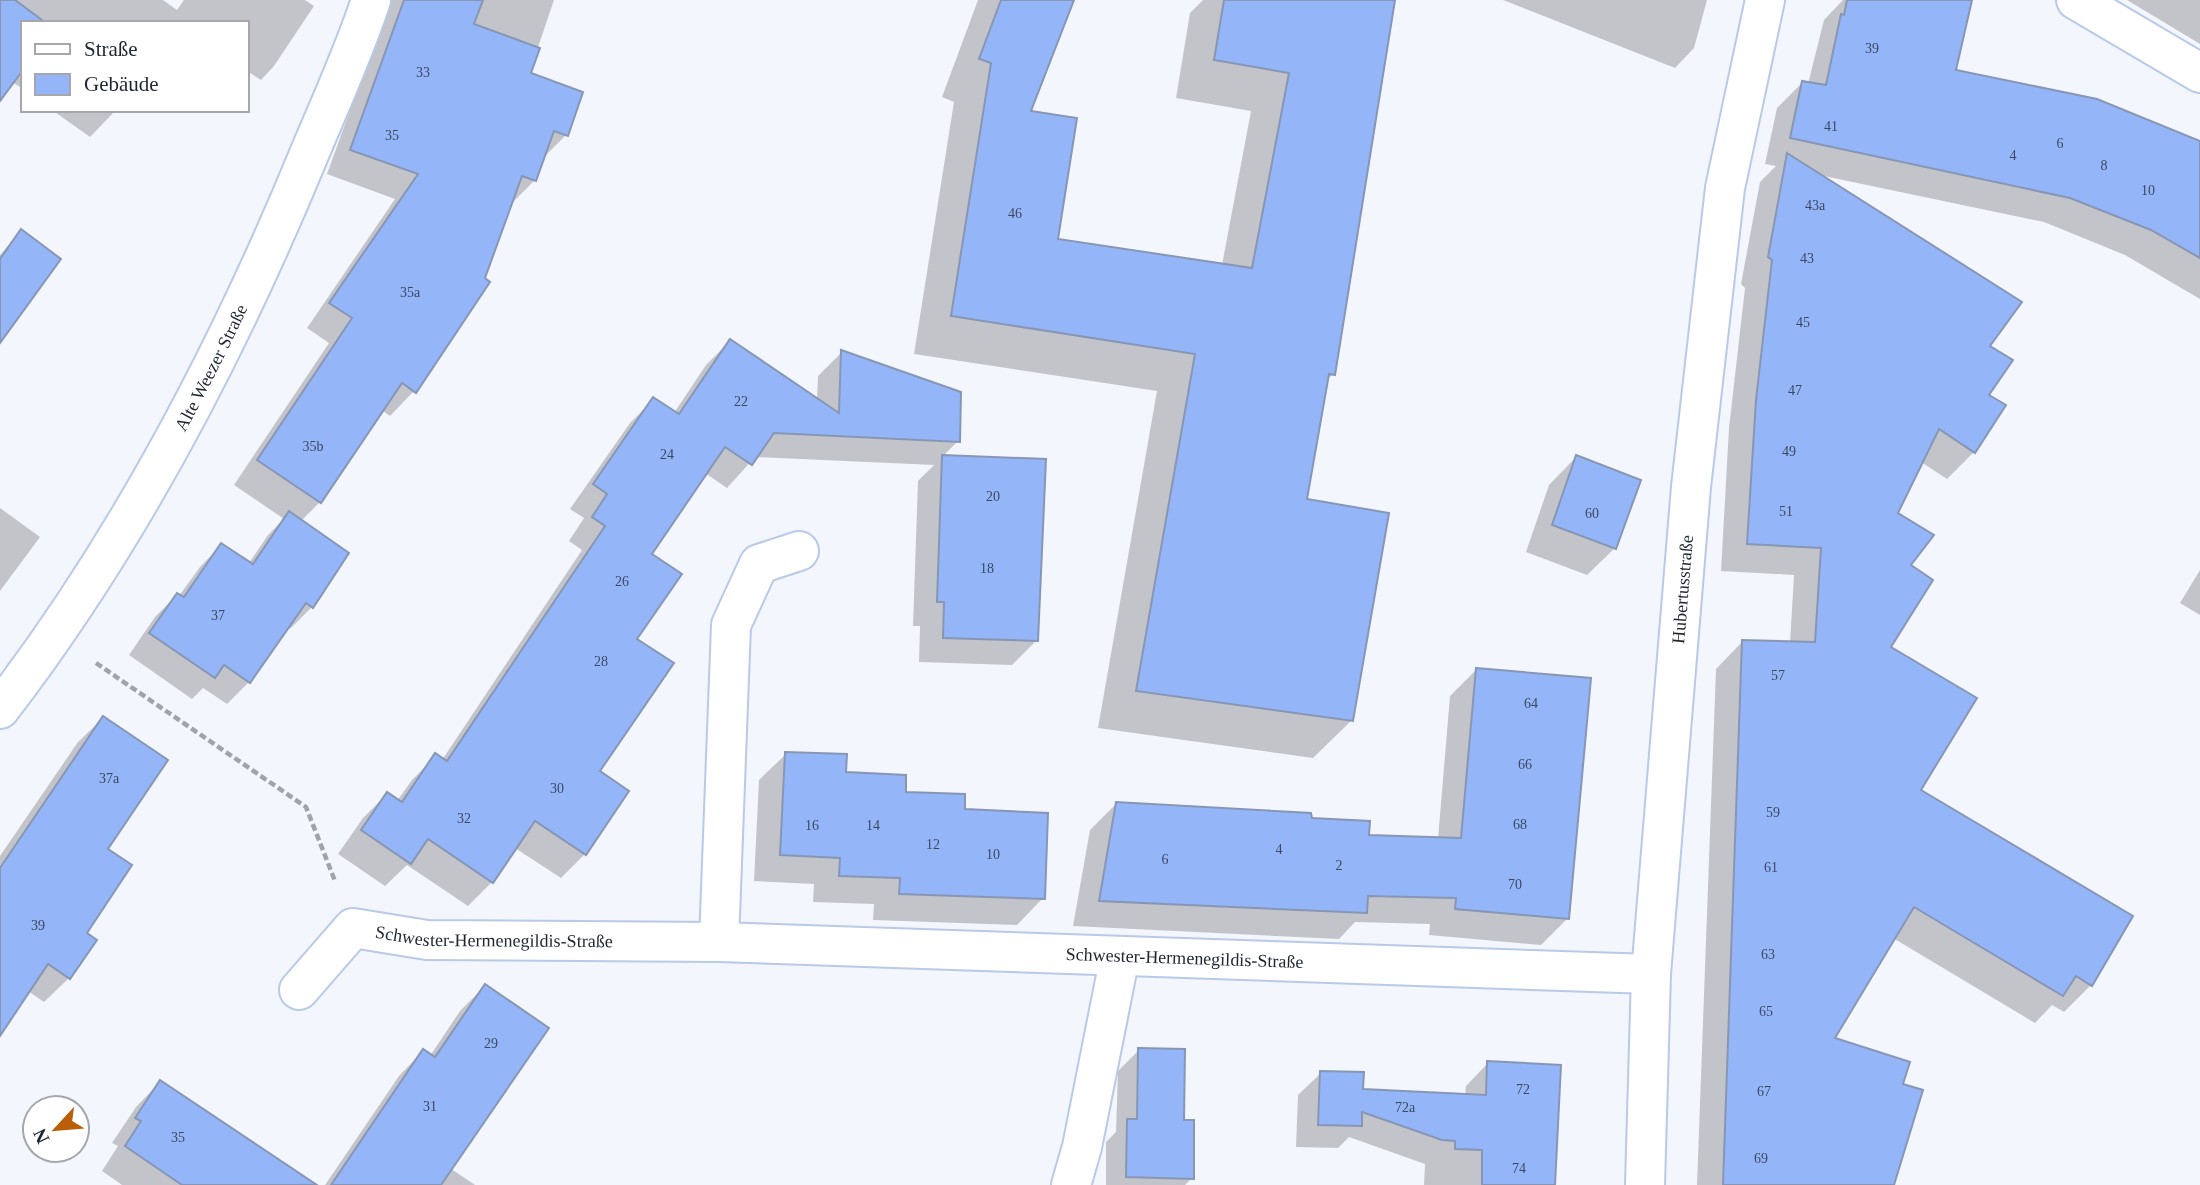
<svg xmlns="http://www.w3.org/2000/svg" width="2200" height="1185" font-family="'Times New Roman',serif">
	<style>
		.shadow { fill: #0003 }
		.building { fill: #94b6f9; stroke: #8796b4; stroke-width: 2 }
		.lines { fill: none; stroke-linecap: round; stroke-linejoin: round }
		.minor-casing { stroke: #b9c9e8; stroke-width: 42 }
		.path { stroke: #9fa3ac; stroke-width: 4.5; stroke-dasharray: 7 3.5; stroke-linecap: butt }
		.minor { stroke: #fff; stroke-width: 38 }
		.labels { text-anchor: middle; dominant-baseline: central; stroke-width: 7; stroke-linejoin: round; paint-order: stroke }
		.number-label { font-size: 14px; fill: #3c4862 }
		.street-label { font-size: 18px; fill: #1e2430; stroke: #fff }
	</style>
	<rect width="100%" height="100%" fill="#f3f6fd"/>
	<g class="shadow">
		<path d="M0,0H163L177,10L184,0H305L314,6L274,66L261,80L247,71V23H23V89L12,82L0,94Z"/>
		<path d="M390,0H554L529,74L566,135L543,158L535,180L511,204L414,391L390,416L382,410L320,502L301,521L312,607L290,629L287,626L249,682L227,704L203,688L192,699L129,655L155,617L177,595L179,596L200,567L221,545L249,563L268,535L284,519L234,485L329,343L307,328L395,199L327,174Z"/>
		<path d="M978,0H1072L1029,112L1056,240L1222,265L1251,111L1176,98L1190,13L1203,0H1379L1333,374L1326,381L1305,500L1352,720L1313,758L1098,728L1157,391L914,354L954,102L942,97Z"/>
		<path d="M1503,0H1707L1694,48L1675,68Z"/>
		<path d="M1843,0H1963L1939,123L2200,154V299L2125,255L2044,222L1819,175L1987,346L1986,395L1974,452L1947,479L1921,462L1895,514L1908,566L1889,648L1918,791L2091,985L2064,1012L2052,1005L2035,1023L1893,938L1832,1039L1873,1185H1697L1716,669L1743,641L1790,643L1794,575L1721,571L1729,428L1745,288L1741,284L1760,182L1776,166L1765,164L1777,108L1803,82L1808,84L1824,20Z"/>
		<path d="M2127,0H2200V44Z"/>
		<path d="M52,110H116L90,137Z"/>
		<path d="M21,231L0,323V255Z"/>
		<path d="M730,341L817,400L818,376L842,352L958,441L943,456L1036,641L1012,665L919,662L920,626H913L918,481L934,465L755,457L727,488L705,473L649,555L598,771L585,854L561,878L515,848L492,882L468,906L407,865L385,886L338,854L363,818L387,794L397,801L412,780L436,756L442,760L582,550L569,541L584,518L570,509L630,423L654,399L674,413L706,365Z"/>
		<path d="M1576,457L1615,548L1587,575L1526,552L1549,485Z"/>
		<path d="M0,508L40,537L0,591Z"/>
		<path d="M2200,570V615L2180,603Z"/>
		<path d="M1476,670L1568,918L1541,945L1429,935L1430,924L1355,922L1339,939L1073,926L1090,830L1117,803L1310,820L1367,836L1438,839L1450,696Z"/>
		<path d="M103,718L106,849L84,933L69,978L44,1002L28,991L0,1032V856L78,742Z"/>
		<path d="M786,754L904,794L1043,898L1017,925L873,920L874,904L813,902L814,884L754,881L759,780Z"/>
		<path d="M485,986L450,1168L475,1185H325L399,1076L423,1051L430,1056L460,1011Z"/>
		<path d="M1139,1050L1183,1122L1192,1178L1185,1185H1106V1142L1116,1132L1118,1071Z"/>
		<path d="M1488,1063L1554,1185H1424L1425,1164L1349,1137L1338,1148L1296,1147L1298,1095L1321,1073L1361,1090L1465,1095L1466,1086Z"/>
		<path d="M160,1082L314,1185H122L102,1171L118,1146L112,1143L136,1107Z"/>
	</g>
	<g class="building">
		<path d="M0,0H15L46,23H23V70L0,101Z"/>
		<path d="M404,0H483L474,24L540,48L531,73L583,92L568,136L554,131L536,181L522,176L485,278L490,282L416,393L402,383L321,503L257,460L352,318L329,303L418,174L350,150Z"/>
		<path d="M1001,0H1074L1031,111L1077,118L1058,239L1252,268L1289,73L1214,60L1224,0H1395L1335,375L1329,374L1307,499L1389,513L1353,721L1136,691L1195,354L951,316L991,63L979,59Z"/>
		<path d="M1847,0H1972L1956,70L2097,99L2200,141V258L2151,230L2070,198L1790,138L1802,81L1826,85L1841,14L1844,15Z"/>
		<path d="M1787,153L2022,302L1990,346L2013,360L1989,395L2006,405L1975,453L1939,429L1898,513L1934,535L1911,565L1933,580L1891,647L1977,698L1921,790L2133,916L2092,986L2076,976L2063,996L1914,907L1835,1038L1910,1062L1903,1084L1923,1090L1894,1185H1723L1742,640L1815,642L1821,548L1747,544L1756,400L1772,260L1768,257Z"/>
		<path d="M21,229L61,259L0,343V259Z"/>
		<path d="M730,339L839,413L841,350L961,392L960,442L774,433L752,465L725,447L652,554L682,574L637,639L674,663L600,771L629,791L586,855L535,821L493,883L428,839L411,864L361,830L387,792L402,802L435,753L447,761L605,526L592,517L607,494L593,484L653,397L679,414Z"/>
		<path d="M942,455L1046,459L1038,641L943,638L944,602H937Z"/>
		<path d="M1576,455L1641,480L1616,549L1552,525Z"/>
		<path d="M289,511L349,553L313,608L306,603L250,683L224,665L215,678L149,633L177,593L184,597L221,543L253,564Z"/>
		<path d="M1476,668L1591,678L1569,919L1455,909L1456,898L1368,896L1367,913L1099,901L1116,802L1311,813L1312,818L1370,821L1369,835L1461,838Z"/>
		<path d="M103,716L168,760L108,849L132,865L87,933L97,940L70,979L48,964L0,1036V868Z"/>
		<path d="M785,752L847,754L846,772L906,775V792L965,794V809L1048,813L1045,899L899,894L900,878L839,876L840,858L780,855Z"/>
		<path d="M485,984L549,1028L441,1185H331L423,1049L435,1057Z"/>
		<path d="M1138,1048L1185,1049L1184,1120H1194V1179L1126,1177L1127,1119H1137Z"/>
		<path d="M1487,1061L1561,1065L1555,1185H1482V1150L1455,1149V1141L1442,1140L1362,1112V1126L1318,1125L1320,1071L1364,1072L1363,1089L1486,1095Z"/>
		<path d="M160,1080L317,1185H182L125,1146L141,1121L135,1118Z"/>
	</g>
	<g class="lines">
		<defs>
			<g id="minor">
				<path d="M2076,0L2200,73"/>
				<path id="s1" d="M0,709C130,540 229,349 310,152C331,102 354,52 371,0"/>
				<path d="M719,942L731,625L759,564L799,551"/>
				<path id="s2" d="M299,990L353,928L427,940L719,942L1651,974"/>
				<path d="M1071,1185L1082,1147L1120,956"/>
				<path id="s3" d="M1645,1185L1651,974L1691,487L1725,188L1765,0"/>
			</g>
		</defs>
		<use href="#minor" class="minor-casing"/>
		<path class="path" d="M96,663L306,807L335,881"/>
		<use href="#minor" class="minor"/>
	</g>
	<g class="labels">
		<g class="number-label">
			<text x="1872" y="48">39</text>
			<text x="423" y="72">33</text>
			<text x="1831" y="126">41</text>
			<text x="392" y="135">35</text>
			<text x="2060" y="143">6</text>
			<text x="2013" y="155">4</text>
			<text x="2104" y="165">8</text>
			<text x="2148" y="190">10</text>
			<text x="1815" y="205">43a</text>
			<text x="1015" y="213">46</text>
			<text x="1807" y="258">43</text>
			<text x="410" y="292">35a</text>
			<text x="1803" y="322">45</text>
			<text x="1795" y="390">47</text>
			<text x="741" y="401">22</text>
			<text x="313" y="446">35b</text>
			<text x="1789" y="451">49</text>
			<text x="667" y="454">24</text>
			<text x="993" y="496">20</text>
			<text x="1786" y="511">51</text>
			<text x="1592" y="513">60</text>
			<text x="987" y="568">18</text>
			<text x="622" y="581">26</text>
			<text x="218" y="615">37</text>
			<text x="601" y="661">28</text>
			<text x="1778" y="675">57</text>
			<text x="1531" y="703">64</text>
			<text x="1525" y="764">66</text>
			<text x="109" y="778">37a</text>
			<text x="557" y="788">30</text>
			<text x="1773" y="812">59</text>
			<text x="464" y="818">32</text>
			<text x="1520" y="824">68</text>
			<text x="812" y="825">16</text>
			<text x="873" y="825">14</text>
			<text x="933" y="844">12</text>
			<text x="1279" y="849">4</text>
			<text x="993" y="854">10</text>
			<text x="1165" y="859">6</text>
			<text x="1339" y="865">2</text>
			<text x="1771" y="867">61</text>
			<text x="1515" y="884">70</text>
			<text x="38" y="925">39</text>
			<text x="1768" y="954">63</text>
			<text x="1766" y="1011">65</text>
			<text x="491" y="1043">29</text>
			<text x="1523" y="1089">72</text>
			<text x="1764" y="1091">67</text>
			<text x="430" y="1106">31</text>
			<text x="1405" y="1107">72a</text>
			<text x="178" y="1137">35</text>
			<text x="1761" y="1158">69</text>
			<text x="1519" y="1168">74</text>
		</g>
		<g class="street-label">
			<text stroke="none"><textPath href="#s1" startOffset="402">Alte Weezer Straße</textPath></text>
			<text stroke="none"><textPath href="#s3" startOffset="597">Hubertusstraße</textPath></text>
			<text stroke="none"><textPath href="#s2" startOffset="224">Schwester-Hermenegildis-Straße</textPath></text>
			<text stroke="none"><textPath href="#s2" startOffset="915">Schwester-Hermenegildis-Straße</textPath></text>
		</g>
	</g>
	<rect x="21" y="21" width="228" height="91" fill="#ffffff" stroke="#a5a7ac" stroke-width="2"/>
	<rect x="35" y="44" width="35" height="10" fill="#ffffff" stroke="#a5a7ac" stroke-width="2"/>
	<text x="84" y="56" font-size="21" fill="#1e2430">Straße</text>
	<rect x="35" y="74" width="35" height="21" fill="#94b6f9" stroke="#a5a7ac" stroke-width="2"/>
	<text x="84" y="91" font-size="21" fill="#1e2430">Gebäude</text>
	<g transform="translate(56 1129) rotate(244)"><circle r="33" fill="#ffffff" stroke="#a5a7ac" stroke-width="2"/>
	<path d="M0-5L12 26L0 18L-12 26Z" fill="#bb5e0a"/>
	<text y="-10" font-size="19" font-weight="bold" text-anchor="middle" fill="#1e2430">N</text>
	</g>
</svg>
